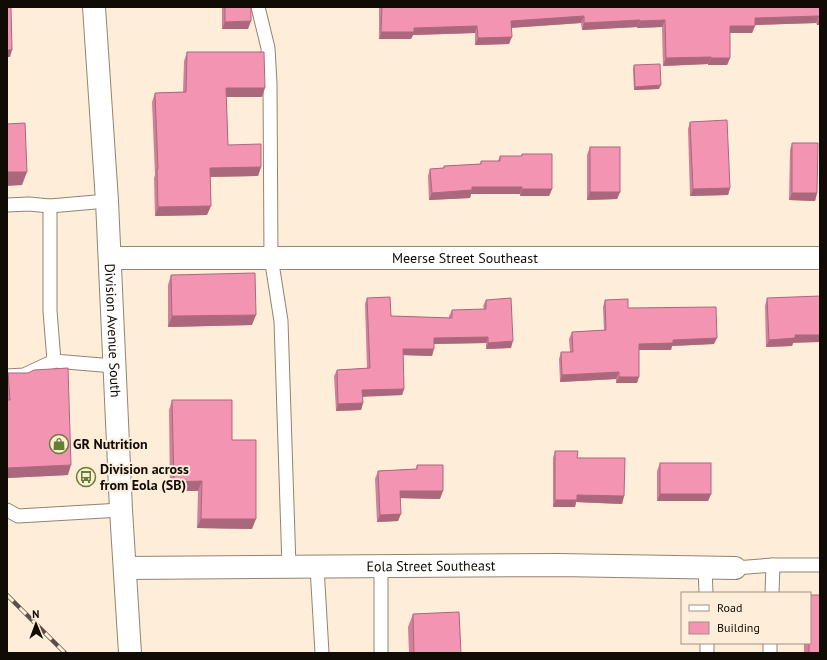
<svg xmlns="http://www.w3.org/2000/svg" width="827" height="660" font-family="'PT Sans',sans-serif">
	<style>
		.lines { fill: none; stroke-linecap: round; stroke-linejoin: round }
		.service-casing { stroke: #938471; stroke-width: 15 }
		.minor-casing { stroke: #938471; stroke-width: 24 }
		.primary-casing { stroke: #938471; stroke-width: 24 }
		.service { stroke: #fff; stroke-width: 13 }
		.minor { stroke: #fff; stroke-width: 22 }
		.primary { stroke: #fff; stroke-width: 22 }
		.rail-casing { stroke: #594f45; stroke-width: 4.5 }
		.rail { stroke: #feedd9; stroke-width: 3; stroke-dasharray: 9; stroke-linecap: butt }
		.wall { fill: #d27f9a }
		.shaded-wall { fill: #ab687d }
		.building { fill: #f494b3; stroke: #ab687d }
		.labels { text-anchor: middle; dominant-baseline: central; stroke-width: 4; stroke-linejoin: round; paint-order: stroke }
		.street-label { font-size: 14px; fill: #110b05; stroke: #feedd9 }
		.poi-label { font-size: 14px; font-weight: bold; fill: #110b05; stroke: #feedd9; text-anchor: start }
	</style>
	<rect width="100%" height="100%" fill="#feedd9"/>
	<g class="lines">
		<defs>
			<g id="service">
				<path d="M258,7L268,48L270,83L271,257L281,321L289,567"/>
				<path d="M7,205L29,204L50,206L107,201"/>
				<path d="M50,206V311L54,361L114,366"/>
				<path d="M7,376L24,375L54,361"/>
				<path d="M7,510L18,516L121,510"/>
				<path d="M317,567L322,653"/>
				<path d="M381,567V653"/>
				<path d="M705,567L706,593"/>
				<path d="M735,568L773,565H820"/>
				<path d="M772,593L773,565"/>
				<path d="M707,643V653"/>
				<path d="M770,653V643"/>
			</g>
			<g id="minor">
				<path id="s1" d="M110,258H820"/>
				<path id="s2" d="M126,568L558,565L735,568"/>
			</g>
			<g id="primary">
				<path id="s3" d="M94,7L107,201L121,510L130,653"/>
			</g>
		</defs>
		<use href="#service" class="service-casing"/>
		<use href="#minor" class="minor-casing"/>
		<use href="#primary" class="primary-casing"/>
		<use href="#service" class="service"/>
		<use href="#minor" class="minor"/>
		<use href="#primary" class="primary"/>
		<defs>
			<path id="rail" d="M7,595L65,653"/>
		</defs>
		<use href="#rail" class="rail-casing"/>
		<use href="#rail" class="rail"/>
	</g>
	<g class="wall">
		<path d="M222,7H251L248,29H222Z"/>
		<path d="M379,7H820V25H817L816,23L755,25L752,33H730V58L727,65H708V64L663,66L662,27L637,28V27L582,30L581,23L511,28L509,44L475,45V33L413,35L411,39H379Z"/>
		<path d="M187,52L262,97H226L228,145L261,167L258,176L210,177L207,215L155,216L154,178L155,175L152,102L155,93L183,92L184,61Z"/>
		<path d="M634,65L659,89L634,90L633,69Z"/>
		<path d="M690,122L730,188L728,195L690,196L688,129Z"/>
		<path d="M792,143L817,193L815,201L789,200L790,150Z"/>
		<path d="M590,147L620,192L617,199L587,200V155Z"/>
		<path d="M522,154L552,189L549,196H520V194H471L470,198L429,200L428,176L430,169L443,168L444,166L480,164L481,161H498L500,156H521Z"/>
		<path d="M171,275L252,325L168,327V285Z"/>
		<path d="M367,298L391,316L449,318V316L452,310L484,309L483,306L486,300L511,348L486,349V343L434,344L432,356L403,355L404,389L402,395L363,396V403L361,410L336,411L334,376L337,370L367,368L365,304Z"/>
		<path d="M767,298L793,343L792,346L766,347L765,306Z"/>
		<path d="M605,300L628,308L714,344L672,346L671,350H639L637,383H616V379L560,382L559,359L561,352H570L569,339L572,332L604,330L603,307Z"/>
		<path d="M8,373L68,475L7,478V376Z"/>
		<path d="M172,400L232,440L252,529L197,528L198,491H170L169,410Z"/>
		<path d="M555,451L577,458L624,496L622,504L576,502L575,507H553V458Z"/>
		<path d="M660,463L711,494L708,501H657V471Z"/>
		<path d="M417,465L440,499L400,498L398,521L377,522L375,479L378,471L416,469Z"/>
		<path d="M413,614L461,653H409L408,627Z"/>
		<path d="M804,643H810L820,653H804Z"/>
	</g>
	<g class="shaded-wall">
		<path d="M584,16L581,23L508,28L511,21Z"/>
		<path d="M819,16L816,23L752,25L755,18Z"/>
		<path d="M819,18H820V25H817Z"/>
		<path d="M640,20L637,27L582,30L584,23Z"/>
		<path d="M665,20L662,27L637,28L640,21Z"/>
		<path d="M251,21L248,29H222L225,22Z"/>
		<path d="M477,26L475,33L413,35L411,39H379L381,32L414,28Z"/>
		<path d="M730,26H755L752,33H728Z"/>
		<path d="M512,37L509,44L475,45L478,38Z"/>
		<path d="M7,50H12L10,57H7Z"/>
		<path d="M711,57L708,64L663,66L666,58Z"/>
		<path d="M711,58H730L727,65H708Z"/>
		<path d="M661,85L659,89L634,90L635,87Z"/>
		<path d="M226,88H265L262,97H223Z"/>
		<path d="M261,167L258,176L206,177L210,168Z"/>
		<path d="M7,172H27L22,185L7,186Z"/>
		<path d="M472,187H522L520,194H471L470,198L429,200L432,193Z"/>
		<path d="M730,188L728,195L690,196L693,189Z"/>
		<path d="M522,189H552L549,196H520Z"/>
		<path d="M590,192H620L617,199L587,200Z"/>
		<path d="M792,193H817L815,201L789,200Z"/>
		<path d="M211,206L207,215L155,216L158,207Z"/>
		<path d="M256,315L252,325L168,327L172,316Z"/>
		<path d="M795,335H820V342L793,343L792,346L766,347L769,340Z"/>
		<path d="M488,337L486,343L432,344L434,338Z"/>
		<path d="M717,338L714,344L672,346L671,350H637L639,344L673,340Z"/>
		<path d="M513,341L511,348L486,349L488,343Z"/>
		<path d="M403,349H434L432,356L400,355Z"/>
		<path d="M619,372L616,379L560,382L562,375Z"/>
		<path d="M619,377H639L637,383H616Z"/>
		<path d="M404,389L402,395L360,397L362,390Z"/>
		<path d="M363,403L361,410L336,411L338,404Z"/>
		<path d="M71,465L68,475L7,478V468Z"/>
		<path d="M202,481L198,491H170L174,482Z"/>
		<path d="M400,491H443L440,499L397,498Z"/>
		<path d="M660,494H711L708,501H657Z"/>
		<path d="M577,495L624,496L622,504L576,502L575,507H553L555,500Z"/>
		<path d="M401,514L398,521L377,522L380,515Z"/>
		<path d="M201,519H256L252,529L197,528Z"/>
	</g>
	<g class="building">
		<path d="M7,7H11L12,50H7Z"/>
		<path d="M225,7H251V21L225,22Z"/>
		<path d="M382,7H820V18H819V16L755,18V26H730V58H711V57L666,58L665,20L640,21V20L584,23V16L511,21L512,37L478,38L477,26L414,28V32H381Z"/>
		<path d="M187,52H264L265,88H226L228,145L261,144V167L210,168L211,206L158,207L157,169H158L155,93L186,92Z"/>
		<path d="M660,64L661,85L635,87L634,65Z"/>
		<path d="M727,120L730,188L693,189L690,122Z"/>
		<path d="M25,123L27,172H7V124Z"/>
		<path d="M792,143H818L817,193H792Z"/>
		<rect x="590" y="147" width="30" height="45"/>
		<path d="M522,154H552V189H522V187H472V190L432,193L430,169L444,168V166L481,164V161H500V156H522Z"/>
		<path d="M255,273L256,315L172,316L171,275Z"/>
		<path d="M820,296V335H795V338L769,340L767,298Z"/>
		<path d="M390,297L391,316L452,318V310L486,309V300L511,298L513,341L488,343V337L434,338V349H403L404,389L362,390L363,403L338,404L337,370L370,368L367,298Z"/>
		<path d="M628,299V308L716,307L717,338L673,340V343L639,344V377H619V372L562,375L561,352H573L572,332L606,330L605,300Z"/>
		<path d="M68,368L71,465L7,468V400H10L8,373H28L34,370Z"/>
		<path d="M172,400H232V440H256V519H201L202,481L174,482Z"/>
		<path d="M555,451H578L577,458H625L624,496L577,495V500H555Z"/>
		<rect x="660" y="463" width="51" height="31"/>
		<path d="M417,465H443V491H400L401,514L380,515L378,471L417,469Z"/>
		<path d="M810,595H820V653H809V643H810Z"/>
		<path d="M459,612L461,653H414L413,614Z"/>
	</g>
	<defs>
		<symbol id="shop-ring" viewBox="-11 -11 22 22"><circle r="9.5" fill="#feedd9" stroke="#657f33" stroke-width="1.5"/><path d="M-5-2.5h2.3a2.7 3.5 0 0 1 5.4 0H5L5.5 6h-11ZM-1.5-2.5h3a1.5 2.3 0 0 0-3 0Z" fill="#657f33"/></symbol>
		<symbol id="bus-ring" viewBox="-11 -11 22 22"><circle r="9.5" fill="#feedd9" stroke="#657f33" stroke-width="1.5"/><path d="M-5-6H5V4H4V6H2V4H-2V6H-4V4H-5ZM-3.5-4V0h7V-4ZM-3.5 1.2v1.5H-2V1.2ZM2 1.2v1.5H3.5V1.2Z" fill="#657f33"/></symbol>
	</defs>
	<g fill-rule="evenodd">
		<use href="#shop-ring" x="48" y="433" width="22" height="22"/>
		<use href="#bus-ring" x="75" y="466" width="22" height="22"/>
	</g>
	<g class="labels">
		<g class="street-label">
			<text stroke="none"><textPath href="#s1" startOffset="355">Meerse Street Southeast</textPath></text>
			<text stroke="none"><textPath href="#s3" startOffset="324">Division Avenue South</textPath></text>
			<text stroke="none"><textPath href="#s2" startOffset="305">Eola Street Southeast</textPath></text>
		</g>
		<g class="poi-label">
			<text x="73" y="444">GR Nutrition</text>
			<text x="100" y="469">Division across<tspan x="100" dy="16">from Eola (SB)</tspan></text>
		</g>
	</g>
	<rect width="827" height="660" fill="none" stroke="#110b05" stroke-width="16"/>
	<rect x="681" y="592" width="130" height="52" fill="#feedd9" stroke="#9f9384"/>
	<rect x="689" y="605" width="20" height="6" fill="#ffffff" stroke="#9f9384"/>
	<text x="717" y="612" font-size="12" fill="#110b05">Road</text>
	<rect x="689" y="622" width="20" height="12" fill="#f494b3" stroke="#9f9384"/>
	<text x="717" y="632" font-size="12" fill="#110b05">Building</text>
	<g transform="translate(36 624) rotate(359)" stroke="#feedd9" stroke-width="3" paint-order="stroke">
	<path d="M0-3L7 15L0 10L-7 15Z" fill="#110b05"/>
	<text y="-6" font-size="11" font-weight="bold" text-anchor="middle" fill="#110b05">N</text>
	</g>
</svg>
